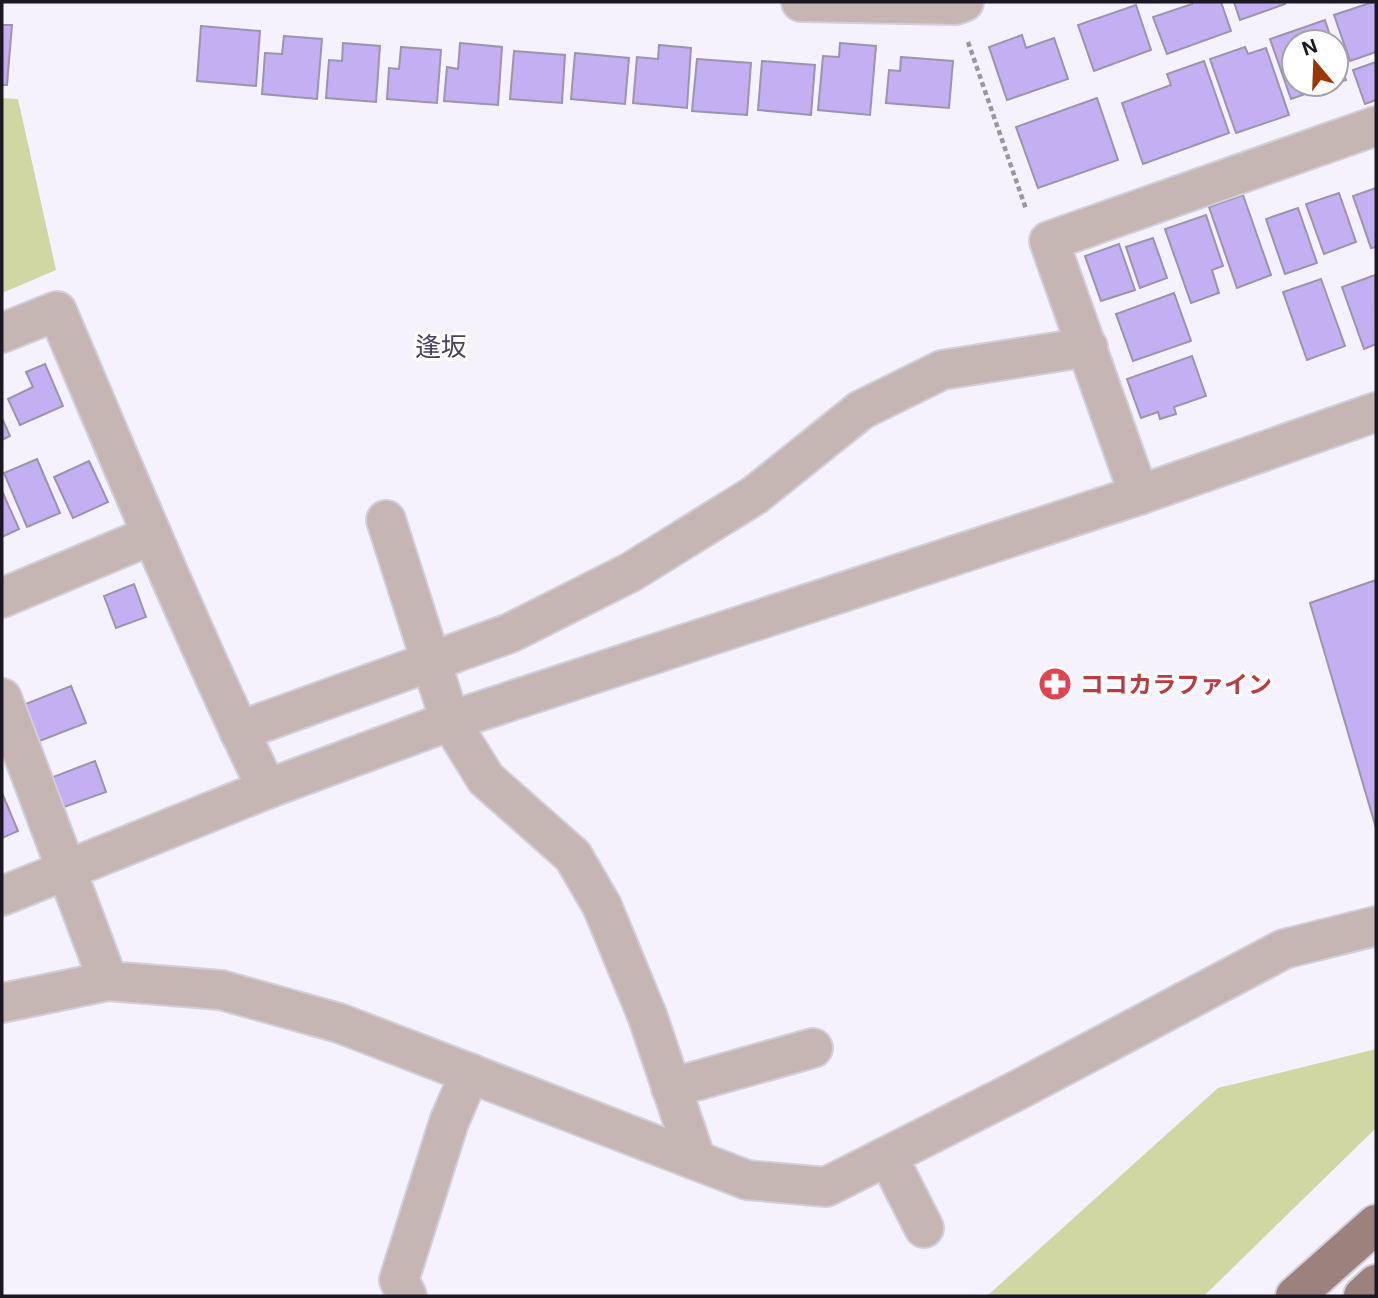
<svg xmlns="http://www.w3.org/2000/svg" width="1378" height="1298" font-family="Inter,'Noto Sans JP',sans-serif">
	<style>
		.green { fill: #d1d7a3 }
		.building { fill: #c3aff1; stroke: #9c94af; stroke-width: 2 }
		.lines { fill: none; stroke-linecap: round; stroke-linejoin: round }
		.minor-casing { stroke: #d2cfdb; stroke-width: 42 }
		.major-casing { stroke: #d2cfdb; stroke-width: 42 }
		.path { stroke: #9a96a2; stroke-width: 4.5; stroke-dasharray: 5 3.5; stroke-linecap: butt }
		.minor { stroke: #c5b6b3; stroke-width: 38 }
		.major { stroke: #9c817c; stroke-width: 38 }
		.labels { text-anchor: middle; dominant-baseline: central; stroke-width: 6; stroke-linejoin: round; paint-order: stroke }
		.health-label { font-size: 24px; font-weight: bold; fill: #be3a42; stroke: #fff; text-anchor: start }
		.neighbourhood-label { font-size: 26px; fill: #4c445d; stroke: #fff }
	</style>
	<rect width="100%" height="100%" fill="#f5f2fe"/>
	<g class="green">
		<path d="M2,98L18,99L56,270L2,293Z"/>
		<path d="M1376,1049V1128L1204,1296H987L1218,1088Z"/>
	</g>
	<g class="building">
		<path d="M1192,2H1221L1231,31L1167,54L1153,17L1192,4Z"/>
		<path d="M1234,2H1284L1285,4L1240,20Z"/>
		<path d="M1373,2H1376V52L1350,61L1334,15Z"/>
		<path d="M1136,5L1151,50L1094,71L1078,25Z"/>
		<path d="M1325,20L1332,42H1294V84H1334L1291,99L1270,39Z"/>
		<path d="M2,25H12L7,85H2Z"/>
		<path d="M201,26L260,31L256,86L197,81Z"/>
		<path d="M1022,35L1026,48L1054,38L1068,79L1007,100L989,47Z"/>
		<path d="M284,36L322,39L317,99L262,94L265,53L282,54Z"/>
		<path d="M343,43L380,46L376,102L326,98L329,60L342,61Z"/>
		<path d="M460,43L502,47L498,105L444,101L447,67L458,69Z"/>
		<path d="M840,43L876,46L870,115L818,110L823,56L839,57Z"/>
		<path d="M659,45L691,48L687,108L633,103L637,57L658,59Z"/>
		<path d="M401,47L441,50L437,103L387,99L389,68L399,69Z"/>
		<path d="M1245,47L1248,54L1266,48L1289,115L1236,133L1210,59Z"/>
		<path d="M514,51L565,55L562,103L510,99Z"/>
		<path d="M1336,52L1346,80L1336,83Z"/>
		<path d="M575,53L629,58L625,104L571,99Z"/>
		<path d="M901,57L953,61L949,108L886,103L889,70L900,71Z"/>
		<path d="M697,59L751,63L747,115L692,111Z"/>
		<path d="M762,61L815,65L811,115L758,110Z"/>
		<path d="M1204,61L1229,133L1143,164L1122,103L1171,85L1167,74Z"/>
		<path d="M1376,62V100L1365,104L1353,70Z"/>
		<path d="M1097,98L1118,160L1038,188L1016,127Z"/>
		<path d="M1376,188V247L1371,248L1353,196Z"/>
		<path d="M1339,193L1356,242L1324,254L1306,204Z"/>
		<path d="M1243,195L1271,275L1237,288L1209,207Z"/>
		<path d="M1298,208L1317,263L1285,274L1266,219Z"/>
		<path d="M1206,215L1223,266L1212,270L1219,293L1191,303L1165,229Z"/>
		<path d="M1153,238L1167,278L1140,288L1126,247Z"/>
		<path d="M1119,244L1135,290L1101,301L1085,256Z"/>
		<path d="M1375,275L1376,344L1364,349L1342,287Z"/>
		<path d="M1321,279L1345,346L1307,360L1283,292Z"/>
		<path d="M1174,293L1191,341L1133,361L1116,314Z"/>
		<path d="M1192,356L1206,396L1174,407L1176,414L1160,419L1158,412L1141,418L1127,379Z"/>
		<path d="M45,364L63,406L20,425L8,399L33,387L26,372Z"/>
		<path d="M2,418L10,436L2,440Z"/>
		<path d="M37,459L60,513L27,527L4,473Z"/>
		<path d="M89,461L108,502L73,518L54,477Z"/>
		<path d="M2,491L19,529L2,537Z"/>
		<path d="M1376,580V828L1310,603Z"/>
		<path d="M134,584L146,617L116,628L104,596Z"/>
		<path d="M71,686L86,723L37,742L23,705Z"/>
		<path d="M95,761L106,792L64,807L53,777Z"/>
		<path d="M2,793L18,831L2,838Z"/>
	</g>
	<g class="lines">
		<defs>
			<g id="minor">
				<path d="M801,2L955,5L964,2"/>
				<path d="M2,333L57,311C125,471 191,632 267,789"/>
				<path d="M1139,495L1049,241L1376,126"/>
				<path d="M386,520L450,721L486,779L573,856L602,906L647,1015L696,1160"/>
				<path d="M2,598L152,535"/>
				<path d="M2,698L108,981"/>
				<path d="M239,731L510,633L631,572L755,495L861,410L942,370L1088,347"/>
				<path d="M2,896L267,789L450,721L1139,495L1376,412"/>
				<path d="M2,1003L108,981L221,990L339,1023L747,1180L826,1187L1018,1090L1284,949L1376,926"/>
				<path d="M671,1088L813,1048"/>
				<path d="M888,1157L924,1228"/>
				<path d="M407,1296L399,1280L449,1122L470,1073"/>
			</g>
			<g id="major">
				<path d="M1295,1296L1376,1224"/>
				<path d="M1363,1296L1376,1284"/>
			</g>
		</defs>
		<use href="#minor" class="minor-casing"/>
		<use href="#major" class="major-casing"/>
		<path class="path" d="M968,42L1026,209"/>
		<use href="#minor" class="minor"/>
		<use href="#major" class="major"/>
	</g>
	<defs>
		<symbol id="pharmacy-disc" viewBox="-11 -11 22 22"><circle r="9.5" fill="#e0444e" stroke="#fff"/><path d="M-2-6h4v4h4v4h-4v4h-4v-4h-4v-4h4Z" fill="#fff"/></symbol>
	</defs>
	<g fill-rule="evenodd">
		<use href="#pharmacy-disc" x="1036" y="665" width="38" height="38"/>
	</g>
	<g class="labels">
		<g class="health-label">
			<text x="1080" y="684">ココカラファイン</text>
		</g>
		<g class="neighbourhood-label">
			<text x="441" y="346">逢坂</text>
		</g>
	</g>
	<rect width="1378" height="1298" fill="none" stroke="#1c1823" stroke-width="7"/>
	<g transform="translate(1315 63) rotate(341)"><circle r="33" fill="#ffffff" stroke="#a4a3a7" stroke-width="2"/>
	<path d="M0-5L12 26L0 18L-12 26Z" fill="#9a3600"/>
	<text y="-10" font-size="19" font-weight="bold" text-anchor="middle" fill="#1c1823">N</text>
	</g>
</svg>
